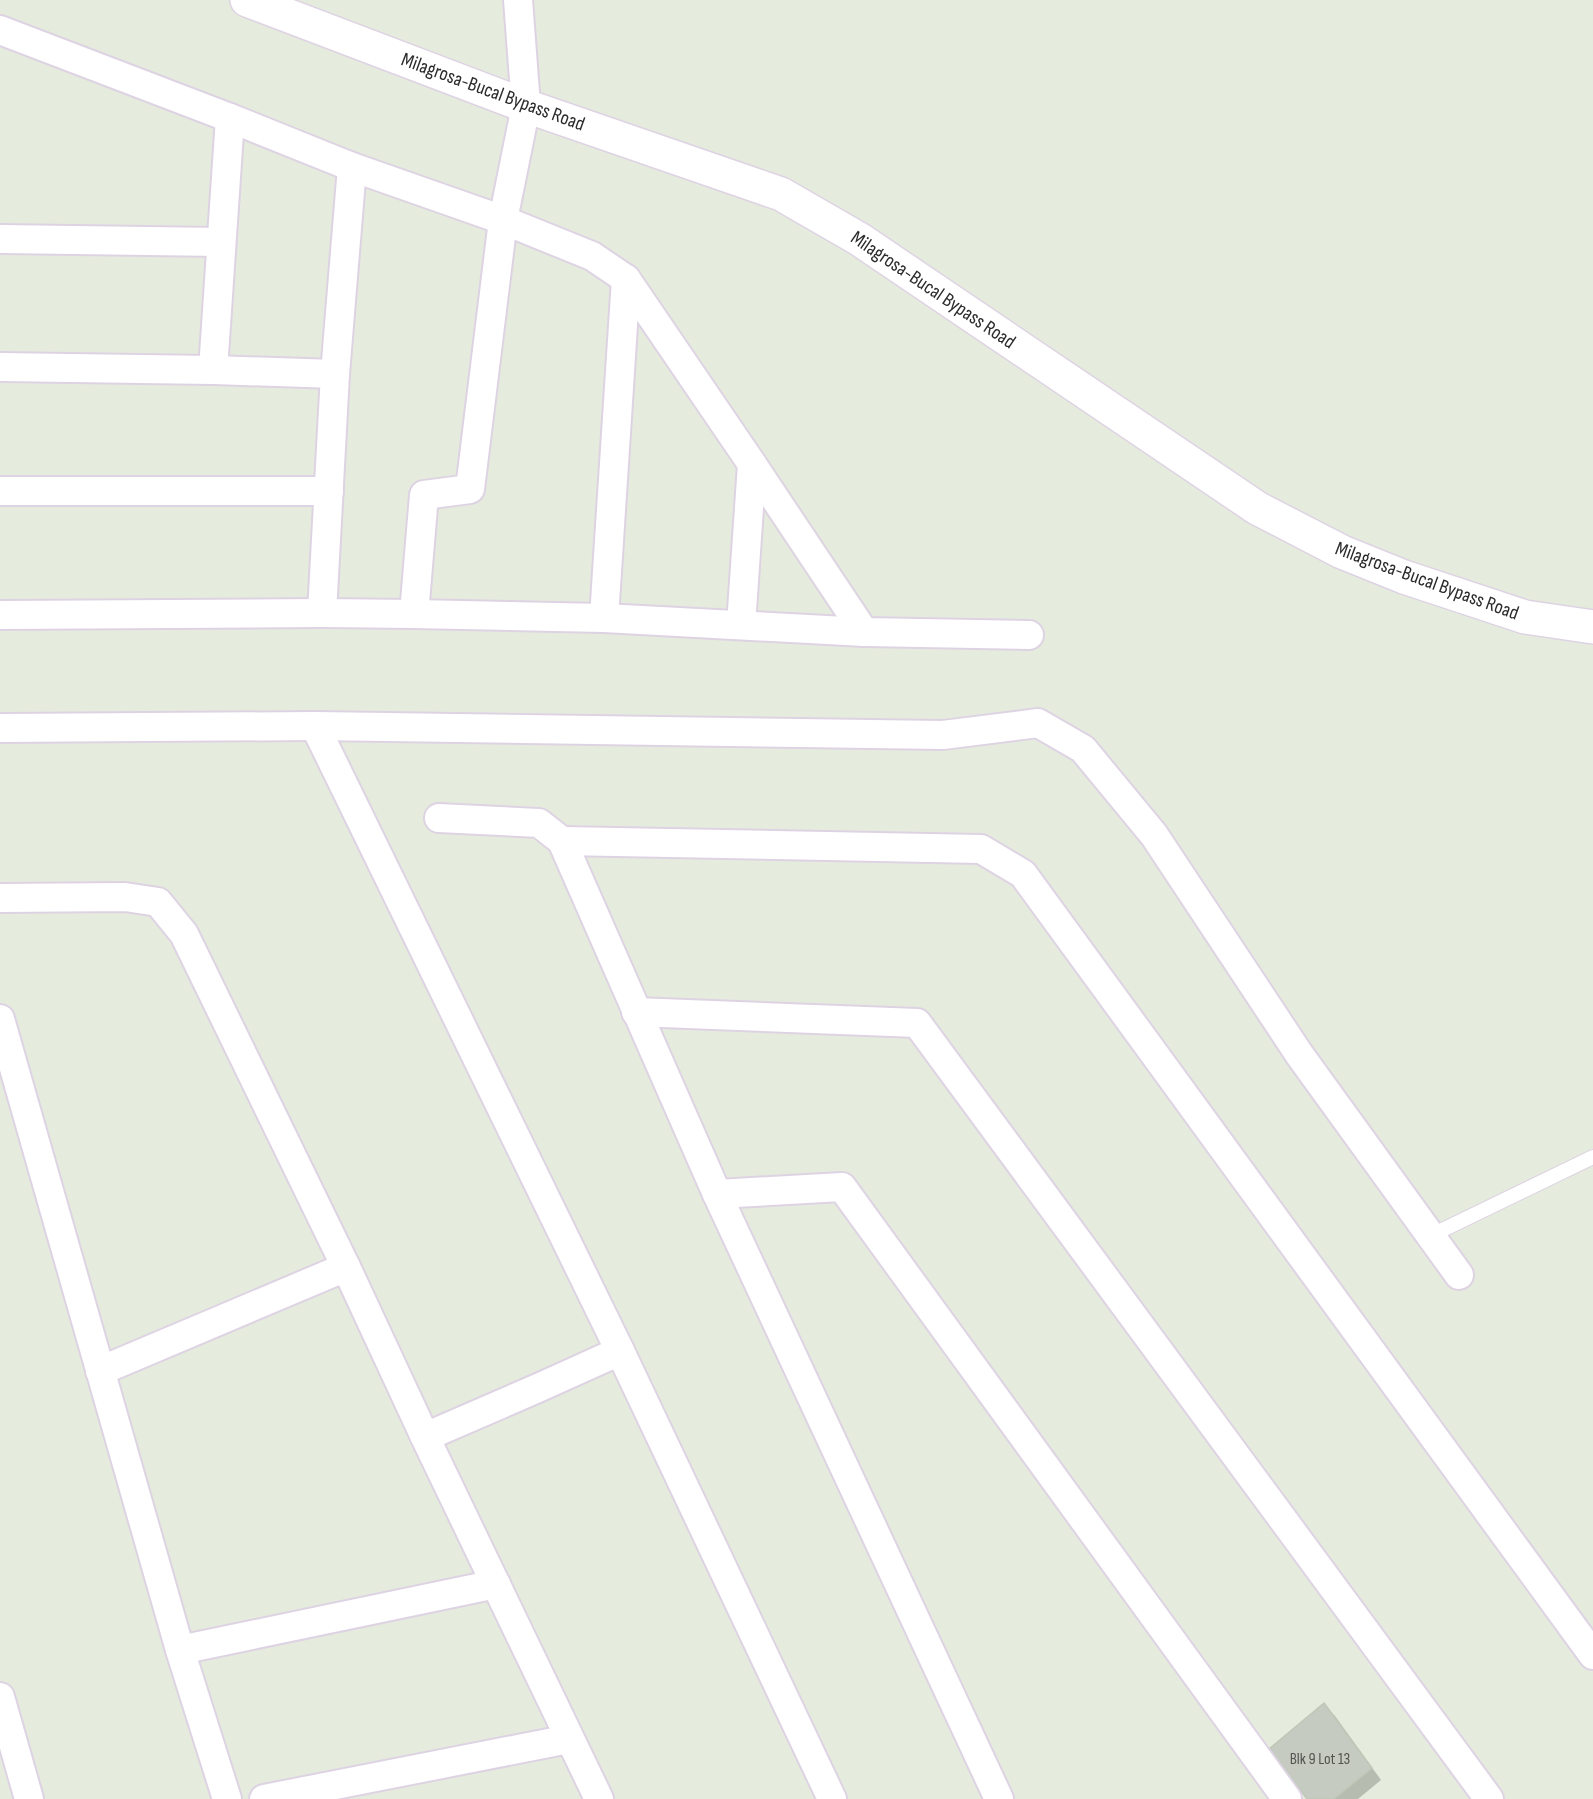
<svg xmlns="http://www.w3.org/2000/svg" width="1593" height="1799" font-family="'Sofia Sans Condensed',sans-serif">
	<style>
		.shadow { fill: #0003 }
		.building { fill: #c5cbc0; stroke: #bec8b7; stroke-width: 1.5 }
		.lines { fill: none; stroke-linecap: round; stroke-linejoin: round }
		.service-casing { stroke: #ded3e3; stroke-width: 16 }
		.minor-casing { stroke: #ded3e3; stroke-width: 32 }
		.secondary-casing { stroke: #ded3e3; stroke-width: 36 }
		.service { stroke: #fff; stroke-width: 14 }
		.minor { stroke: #fff; stroke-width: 28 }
		.secondary { stroke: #fff; stroke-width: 33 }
		.labels { text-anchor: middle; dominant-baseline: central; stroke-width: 4.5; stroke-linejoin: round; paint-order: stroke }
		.number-label { font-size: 16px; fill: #525350 }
		.street-label { font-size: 20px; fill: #2b2b2b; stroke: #fff }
	</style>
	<rect width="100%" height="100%" fill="#e5ecde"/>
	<path class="shadow" d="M1324,1705L1335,1716L1381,1780L1358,1799H1309Z"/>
	<path class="building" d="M1324,1703L1372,1768L1334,1799H1307L1269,1749Z"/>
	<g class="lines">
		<defs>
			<path id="service" d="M1430,1236L1593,1157"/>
			<g id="minor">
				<path d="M0,30L230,118L352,167L503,220L592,256L626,279L752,464L864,632"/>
				<path d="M0,239L221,242"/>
				<path d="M0,367L213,370L335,374"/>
				<path d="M213,370L230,118"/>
				<path d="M0,491H329"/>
				<path d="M322,613L335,374L352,167"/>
				<path d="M414,614L424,495L470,489L503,220L526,106L518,0"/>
				<path d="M0,615L322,613L414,614L604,618L864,632L1029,635"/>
				<path d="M604,618L626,279"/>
				<path d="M741,625L752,464"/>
				<path d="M315,726L620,1351L832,1799"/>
				<path d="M0,728L315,726L943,735L1038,723L1083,749L1154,835L1299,1054L1459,1275"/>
				<path d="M439,818L539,823L562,841L717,1194L999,1799"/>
				<path d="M562,841L981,849L1023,874L1593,1655"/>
				<path d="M0,898L125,897L158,902L184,934L346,1267L425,1437L599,1799"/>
				<path d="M636,1012L917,1023L1489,1799"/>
				<path d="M0,1019L180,1650L227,1799"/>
				<path d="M717,1194L842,1187L1287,1799"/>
				<path d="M100,1371L346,1267"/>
				<path d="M425,1437L538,1388L620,1351"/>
				<path d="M180,1650L496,1584"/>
				<path d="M0,1697L29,1799"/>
				<path d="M264,1799L569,1739"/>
			</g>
			<path id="secondary" d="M247,0L526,106L781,194L859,239L1257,508L1342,552L1404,577L1525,617L1593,627"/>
		</defs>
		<use href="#service" class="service-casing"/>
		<use href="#minor" class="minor-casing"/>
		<use href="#secondary" class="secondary-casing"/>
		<use href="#service" class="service"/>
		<use href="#minor" class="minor"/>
		<use href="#secondary" class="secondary"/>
	</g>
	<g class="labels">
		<g class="number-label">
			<text x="1320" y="1759">Blk 9 Lot 13</text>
		</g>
		<g class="street-label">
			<text transform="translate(493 92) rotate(20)">Milagrosa-Bucal Bypass Road</text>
			<text transform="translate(933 290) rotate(34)">Milagrosa-Bucal Bypass Road</text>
			<text transform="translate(1427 581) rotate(20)">Milagrosa-Bucal Bypass Road</text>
		</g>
	</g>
</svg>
